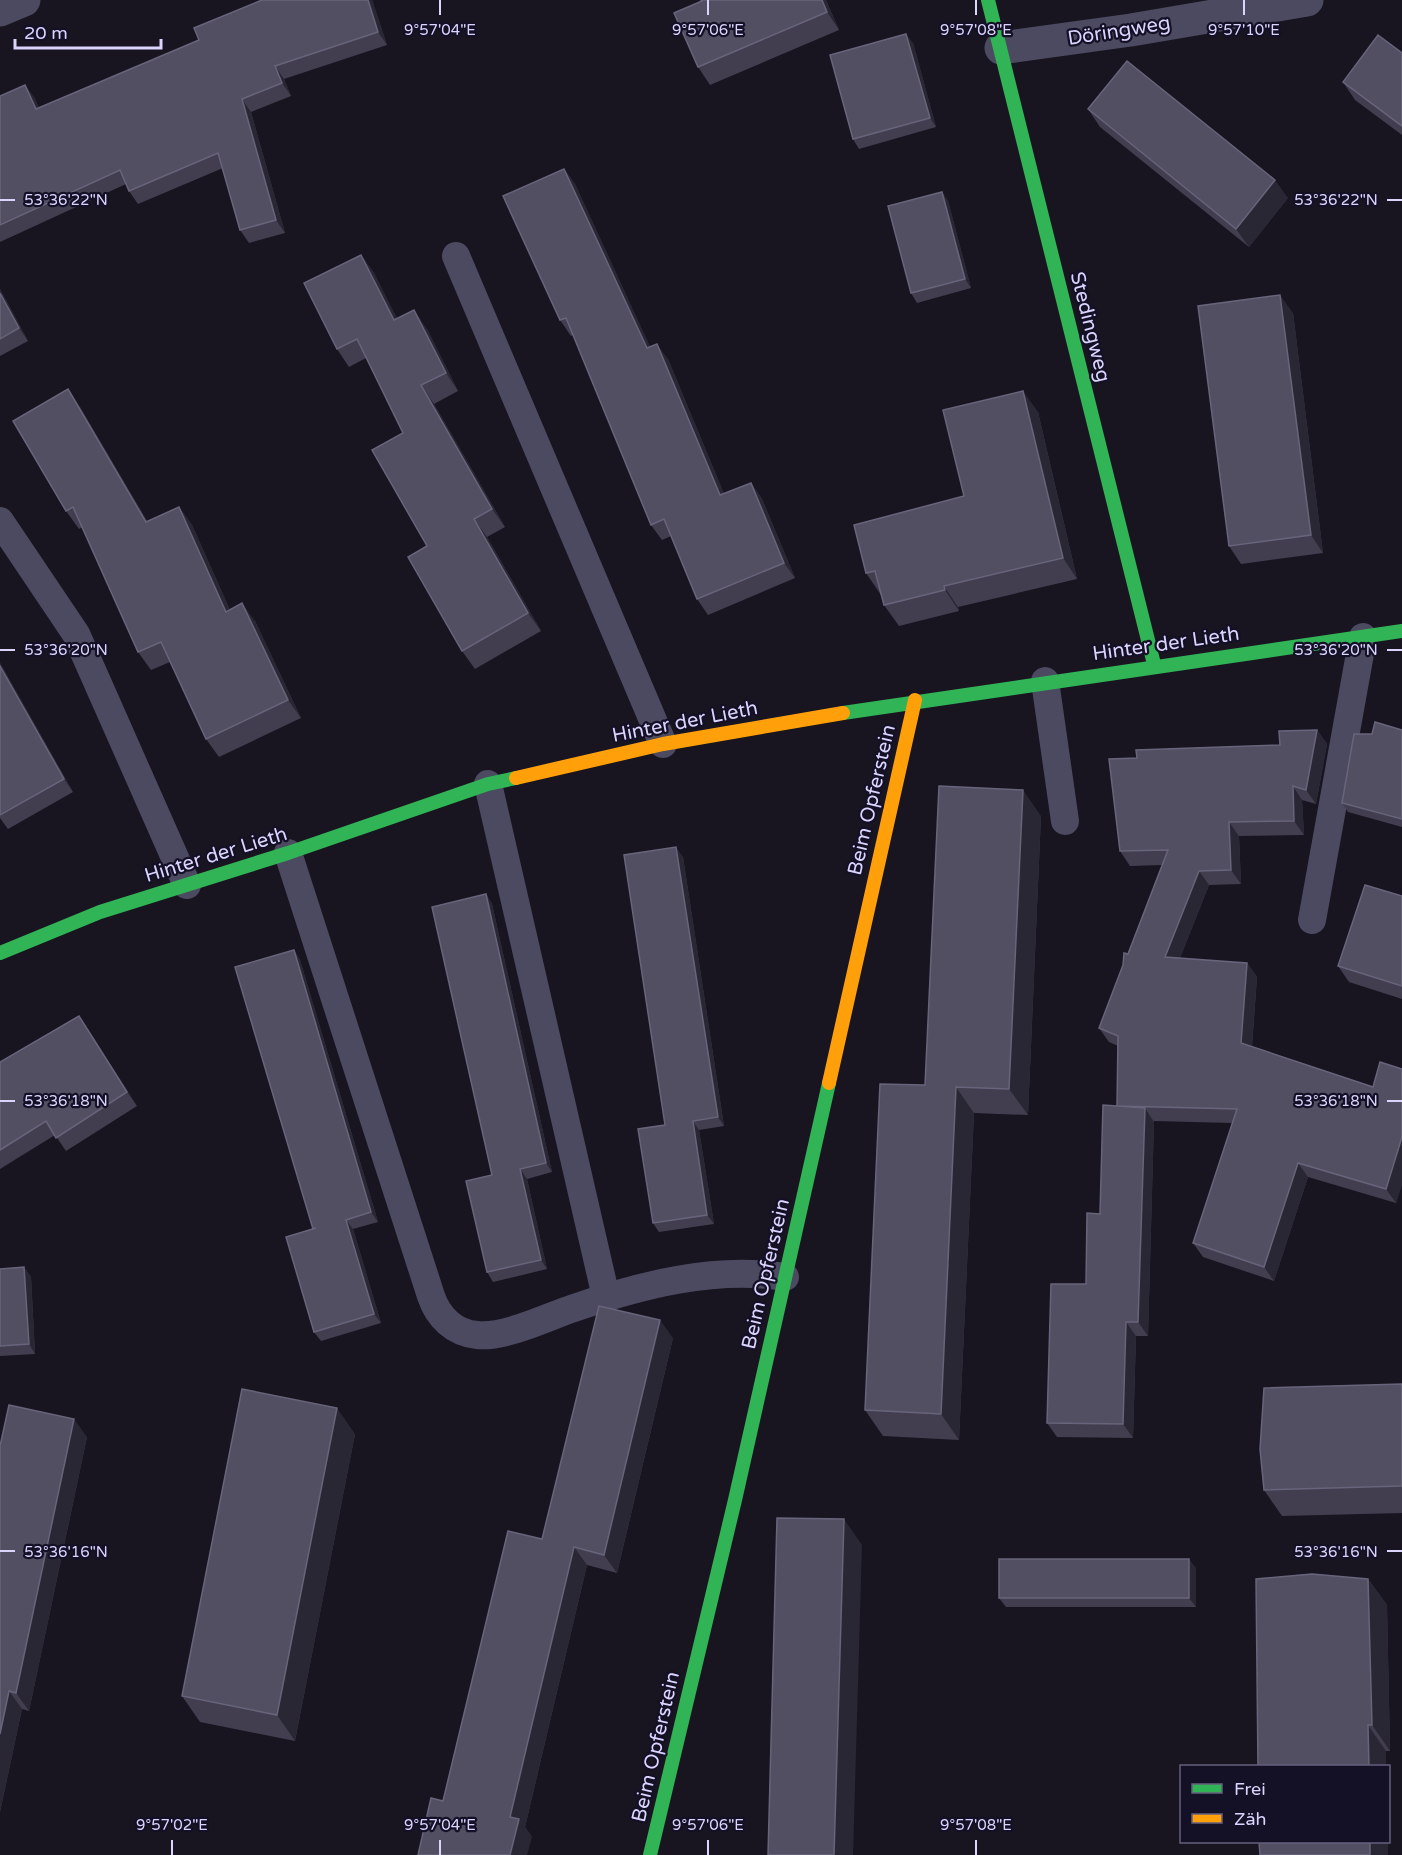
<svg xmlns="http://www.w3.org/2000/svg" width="1402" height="1855" font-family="'Varela Round',sans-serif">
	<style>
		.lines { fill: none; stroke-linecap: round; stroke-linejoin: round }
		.lane { stroke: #4c4a61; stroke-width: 28 }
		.street { stroke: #4c4a61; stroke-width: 33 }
		.fast { stroke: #30b455; stroke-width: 14 }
		.slow { stroke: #ff9f0a; stroke-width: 14 }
		.wall { fill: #423e50 }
		.shaded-wall { fill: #2a2735 }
		.building { fill: #524f63; stroke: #68647b; stroke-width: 1.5 }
		.ticks { fill: none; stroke: #dbd5fe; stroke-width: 2 }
		.labels { text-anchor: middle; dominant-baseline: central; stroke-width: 4.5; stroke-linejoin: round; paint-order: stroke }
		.street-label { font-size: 20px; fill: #dbd5fe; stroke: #141026 }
		.ticks-label { font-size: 15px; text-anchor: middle; fill: #dbd5fe; stroke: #141026; stroke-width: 4.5; stroke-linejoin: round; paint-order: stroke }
	</style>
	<rect width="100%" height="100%" fill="#181521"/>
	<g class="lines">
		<g class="lane">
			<path d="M456,256L663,744"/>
			<path d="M0,521L76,634L187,885"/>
			<path d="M1045,681L1065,821"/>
			<path d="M488,784L606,1297"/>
			<path d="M288,853L431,1296C438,1317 454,1333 477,1335C505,1338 547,1317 574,1308C641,1285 714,1266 785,1277"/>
			<path d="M1312,920L1363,637"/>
		</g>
		<g class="street">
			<path d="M0,10L24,0"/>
			<path d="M1001,48L1131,30L1307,0"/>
		</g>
		<g class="fast">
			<path d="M988,0L1154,664"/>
			<path d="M843,713L1402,631"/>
			<path d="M0,953L100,912L288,853L488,784L516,778"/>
			<path d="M650,1855L735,1500L829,1083"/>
		</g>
		<g class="slow">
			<path d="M516,778L663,744L843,713"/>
			<path d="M829,1083L915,700"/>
		</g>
	</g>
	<g class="wall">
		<path d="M262,0H372L387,45L284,79L291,96L251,112L285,233L249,243L240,230L223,168L138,204L129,191L126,184L0,242V96L34,97L39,108L199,40Z"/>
		<path d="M826,0L839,30L710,85L698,67L702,1Z"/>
		<path d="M913,43L936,127L859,149L853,139Z"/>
		<path d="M1402,53V135L1355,100L1343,82Z"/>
		<path d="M1088,109L1288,198L1249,247L1100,127Z"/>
		<path d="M564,169L575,184L650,347L668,359L724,494L751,483L762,499L795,578L708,615L697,599L671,536L662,540L651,525L573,335L571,336L560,320Z"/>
		<path d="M942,192L948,201L971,288L917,303L911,293Z"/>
		<path d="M361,255L374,273L397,319L427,329L458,391L434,404L505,527L487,537L541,631L475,669L462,651L427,546L403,433L366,358L349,367L337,349Z"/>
		<path d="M0,289L28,341L0,356Z"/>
		<path d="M1293,313L1323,553L1241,564L1229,546Z"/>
		<path d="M80,407L147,521L179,507L192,525L230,610L255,621L301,718L219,757L206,739L170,662L151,670L138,652L82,527L79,529L66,511Z"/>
		<path d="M1038,412L1077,579L958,607L959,611L899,626L884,605L881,595L866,573L964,496Z"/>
		<path d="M0,663L73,792L8,829L0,818Z"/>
		<path d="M1317,730L1327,744L1316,804L1302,800L1304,835L1239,836L1241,884L1209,885L1180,958L1247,963L1257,977L1252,1047L1373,1087L1402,1069V1184L1396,1203L1308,1177L1274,1281L1203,1257L1193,1243L1232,1123L1154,1121L1148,1336H1136L1133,1438L1057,1437L1047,1423L1086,1284L1100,1214L1117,1106L1118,1046L1109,1042L1099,1028L1162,865L1130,866L1120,851L1137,758L1280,745Z"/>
		<path d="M1402,730V827L1348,812L1342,803L1372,734Z"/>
		<path d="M1041,816L1028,1115L974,1113L959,1440L883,1436L865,1410L925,1085Z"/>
		<path d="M683,857L724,1126L699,1130L714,1224L659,1232L653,1223L665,1125Z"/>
		<path d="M486,894L492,904L552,1172L527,1179L547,1269L493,1282L487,1272L492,1175Z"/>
		<path d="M1402,896V999L1349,982L1338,966Z"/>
		<path d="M294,950L300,960L378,1222L353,1229L381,1323L321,1341L314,1332L313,1229Z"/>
		<path d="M88,1029L137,1106L66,1151L55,1135L0,1169V1062Z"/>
		<path d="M24,1267L31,1277L35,1354L0,1356V1269Z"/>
		<path d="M673,1338L617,1573L587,1565L525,1827L532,1837L443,1801L542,1539Z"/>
		<path d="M1402,1384V1513L1282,1516L1264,1490Z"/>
		<path d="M355,1434L295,1741L200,1722L182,1696Z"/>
		<path d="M87,1437L29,1711L22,1709L0,1812V1446Z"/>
		<path d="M1196,1568V1607H1006L999,1598Z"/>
		<path d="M1368,1579L1387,1605L1390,1751H1386V1767H1258Z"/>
	</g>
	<g class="shaded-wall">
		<path d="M368,0H372L387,45L378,32Z"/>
		<path d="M822,0H826L839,30L827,12Z"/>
		<path d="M906,34L913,43L936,127L930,118Z"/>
		<path d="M275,66L284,79L291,96L282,83Z"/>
		<path d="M25,85L34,97L45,121L36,109Z"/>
		<path d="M242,99L251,112L285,233L276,220Z"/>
		<path d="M564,169L575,184L658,364L647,348Z"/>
		<path d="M1275,180L1288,198L1249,247L1236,229Z"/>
		<path d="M942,192L948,201L971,288L965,279Z"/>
		<path d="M361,255L374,273L407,338L394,320Z"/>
		<path d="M0,289L28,341L19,328L0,293Z"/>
		<path d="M1280,295L1293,313L1323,553L1311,535Z"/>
		<path d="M414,310L427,329L458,391L446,373Z"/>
		<path d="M657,344L668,359L731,511L720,495Z"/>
		<path d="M421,385L434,404L505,527L492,509Z"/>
		<path d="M68,389L80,407L158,540L146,522Z"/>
		<path d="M1023,391L1038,412L1077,579L1063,558Z"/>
		<path d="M751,483L762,499L795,578L784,563Z"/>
		<path d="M179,507L192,525L239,630L226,612Z"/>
		<path d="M474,519L487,537L541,631L528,613Z"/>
		<path d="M944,586L958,607L959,611L945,590Z"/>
		<path d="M242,603L255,621L301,718L288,700Z"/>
		<path d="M0,663L73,792L64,779L0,666Z"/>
		<path d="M1317,730L1327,744L1316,804L1306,790Z"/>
		<path d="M1293,786L1302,800L1304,835L1294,821Z"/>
		<path d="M1023,790L1041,816L1028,1115L1009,1089Z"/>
		<path d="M1229,822L1239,836L1241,884L1231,870Z"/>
		<path d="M676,847L683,857L724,1126L718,1117Z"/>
		<path d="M1199,871L1209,885L1175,971L1165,957Z"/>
		<path d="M486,894L492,904L552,1172L546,1163Z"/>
		<path d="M294,950L300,960L378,1222L371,1212Z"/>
		<path d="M1247,963L1257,977L1251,1057L1241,1043Z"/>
		<path d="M79,1016L88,1029L137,1106L127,1092Z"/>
		<path d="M956,1087L974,1113L959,1440L941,1414Z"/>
		<path d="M1145,1108L1154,1122L1148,1336L1138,1322Z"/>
		<path d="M693,1121L699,1130L714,1224L707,1215Z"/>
		<path d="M1402,1137V1184L1396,1203L1386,1189Z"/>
		<path d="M1298,1163L1308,1177L1274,1281L1264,1267Z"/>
		<path d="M520,1169L527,1179L547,1269L541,1260Z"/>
		<path d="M346,1220L353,1229L381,1323L374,1314Z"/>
		<path d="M24,1267L31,1277L35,1354L29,1344Z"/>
		<path d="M660,1320L673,1338L617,1573L604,1555Z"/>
		<path d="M1126,1322L1136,1336L1133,1438L1123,1424Z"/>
		<path d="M337,1408L355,1434L295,1741L277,1715Z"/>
		<path d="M74,1419L87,1437L29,1711L16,1693Z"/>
		<path d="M844,1519L862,1545L853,1855H834Z"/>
		<path d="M574,1547L587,1565L525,1827L532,1837L527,1855H510V1817Z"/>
		<path d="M1189,1559L1196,1568V1607L1189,1598Z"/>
		<path d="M1368,1579L1387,1605L1390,1751L1372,1725Z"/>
		<path d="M9,1691L22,1709L0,1812V1734Z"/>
		<path d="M1368,1725L1386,1751V1767H1369Z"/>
		<rect x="1370" y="1842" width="18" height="13"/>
	</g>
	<g class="building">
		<path d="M262,0H368L378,32L275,66L282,83L242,99L276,220L240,230L218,153L129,191L120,170L0,225V96L25,85L36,109L199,40L194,28Z"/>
		<path d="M701,0H822L827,12L698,67L674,13L702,1Z"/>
		<path d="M906,34L930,118L853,139L830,55Z"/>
		<path d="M1378,35L1402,53V126L1343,82Z"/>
		<path d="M1127,61L1275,180L1236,229L1088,109Z"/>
		<path d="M564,169L647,348L657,344L720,495L751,483L784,563L697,599L664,519L651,525L566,318L560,320L503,196Z"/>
		<path d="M942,192L965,279L911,293L888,206Z"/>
		<path d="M361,255L394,320L414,310L446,373L421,385L492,509L474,519L528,613L462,651L408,557L427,546L372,450L403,433L357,339L337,349L304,283Z"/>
		<path d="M0,293L19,328L0,339Z"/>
		<path d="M1280,295L1311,535L1229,546L1198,306Z"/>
		<path d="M68,389L146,522L179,507L226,612L242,603L288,700L206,739L161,642L138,652L73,507L66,511L13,421Z"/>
		<path d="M1023,391L1063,558L944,586L945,590L884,605L875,571L866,573L854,525L964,496L943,410Z"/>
		<path d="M0,666L64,779L0,815Z"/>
		<path d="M1375,722L1402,730V819L1342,803L1354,734H1372Z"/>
		<path d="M1317,730L1306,790L1293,786L1294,821L1229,822L1231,870L1199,871L1165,957L1247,963L1241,1043L1373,1087L1380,1062L1402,1069V1137L1386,1189L1298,1163L1264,1267L1193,1243L1237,1109L1117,1106L1145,1108L1138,1322H1126L1123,1424L1047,1423L1051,1284H1086L1087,1213L1100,1214L1103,1105L1117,1106L1118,1036L1099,1028L1123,965L1124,953L1128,954L1168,850L1120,851L1109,759L1137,758L1136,750L1280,745L1279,731Z"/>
		<path d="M939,786L1023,790L1009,1089L956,1087L941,1414L865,1410L880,1084L925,1085Z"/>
		<path d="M676,847L718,1117L693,1121L707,1215L653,1223L638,1129L665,1125L624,855Z"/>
		<path d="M1365,885L1402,896V986L1338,966Z"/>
		<path d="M486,894L546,1163L520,1169L541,1260L487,1272L466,1181L492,1175L432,907Z"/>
		<path d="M294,950L371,1212L346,1220L374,1314L314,1332L286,1237L316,1228L313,1229L235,967Z"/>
		<path d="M79,1016L127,1092L56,1138L46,1121L0,1150V1062Z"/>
		<path d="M24,1267L29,1344L0,1346V1269Z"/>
		<path d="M599,1306L660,1320L604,1555L574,1547L510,1817L519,1819L510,1855H418L431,1798L443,1801L508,1531L542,1539Z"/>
		<path d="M1402,1384V1486L1264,1490L1260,1449L1264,1388Z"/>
		<path d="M242,1389L337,1408L277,1715L182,1696Z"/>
		<path d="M9,1405L74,1419L16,1693L9,1691L0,1734V1446Z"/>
		<path d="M777,1518L844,1519L834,1855H768Z"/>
		<rect x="999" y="1559" width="190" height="39"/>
		<path d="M1312,1574L1368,1579L1372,1725H1368L1369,1767H1258L1256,1579Z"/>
		<path d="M1259,1842H1370V1855H1260Z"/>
	</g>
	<path class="ticks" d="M440,0V15M708,0V15M976,0V15M1244,0V15M0,200H15M1387,200H1402M0,650H15M1387,650H1402M0,1101H15M1387,1101H1402M0,1551H15M1387,1551H1402M172,1840V1855M440,1840V1855M708,1840V1855M976,1840V1855"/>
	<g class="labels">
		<g class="street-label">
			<text transform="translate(1119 31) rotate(-9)">Döringweg</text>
			<text transform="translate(1090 327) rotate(76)">Stedingweg</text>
			<text transform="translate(1166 644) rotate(-8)">Hinter der Lieth</text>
			<text transform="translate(685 722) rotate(-11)">Hinter der Lieth</text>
			<text transform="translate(872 800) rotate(-77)">Beim Opferstein</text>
			<text transform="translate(216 855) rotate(-17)">Hinter der Lieth</text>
			<text transform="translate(766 1274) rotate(-77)">Beim Opferstein</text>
			<text transform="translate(656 1747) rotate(-77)">Beim Opferstein</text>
		</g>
	</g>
	<g class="ticks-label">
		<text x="440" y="35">9°57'04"E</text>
		<text x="708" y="35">9°57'06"E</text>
		<text x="976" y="35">9°57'08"E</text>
		<text x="1244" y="35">9°57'10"E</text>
		<text x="66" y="205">53°36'22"N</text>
		<text x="1336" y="205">53°36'22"N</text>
		<text x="66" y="655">53°36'20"N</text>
		<text x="1336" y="655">53°36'20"N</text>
		<text x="66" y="1106">53°36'18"N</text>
		<text x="1336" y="1106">53°36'18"N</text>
		<text x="66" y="1557">53°36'16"N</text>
		<text x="1336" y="1557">53°36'16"N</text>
		<text x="172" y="1830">9°57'02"E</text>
		<text x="440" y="1830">9°57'04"E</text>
		<text x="708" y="1830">9°57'06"E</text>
		<text x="976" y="1830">9°57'08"E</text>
	</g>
	<rect x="1180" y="1765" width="210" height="78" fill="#141026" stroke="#645f7c" stroke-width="1.5"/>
	<rect x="1192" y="1784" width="30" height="9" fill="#30b455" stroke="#645f7c" stroke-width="1.5"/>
	<text x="1234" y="1795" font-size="18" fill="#dbd5fe">Frei</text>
	<rect x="1192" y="1814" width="30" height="9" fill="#ff9f0a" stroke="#645f7c" stroke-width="1.5"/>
	<text x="1234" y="1825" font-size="18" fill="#dbd5fe">Zäh</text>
	<path d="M15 39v9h146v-9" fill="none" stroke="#dbd5fe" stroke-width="3"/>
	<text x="24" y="39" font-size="18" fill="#dbd5fe" stroke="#141026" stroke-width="4.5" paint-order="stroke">20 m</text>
</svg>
